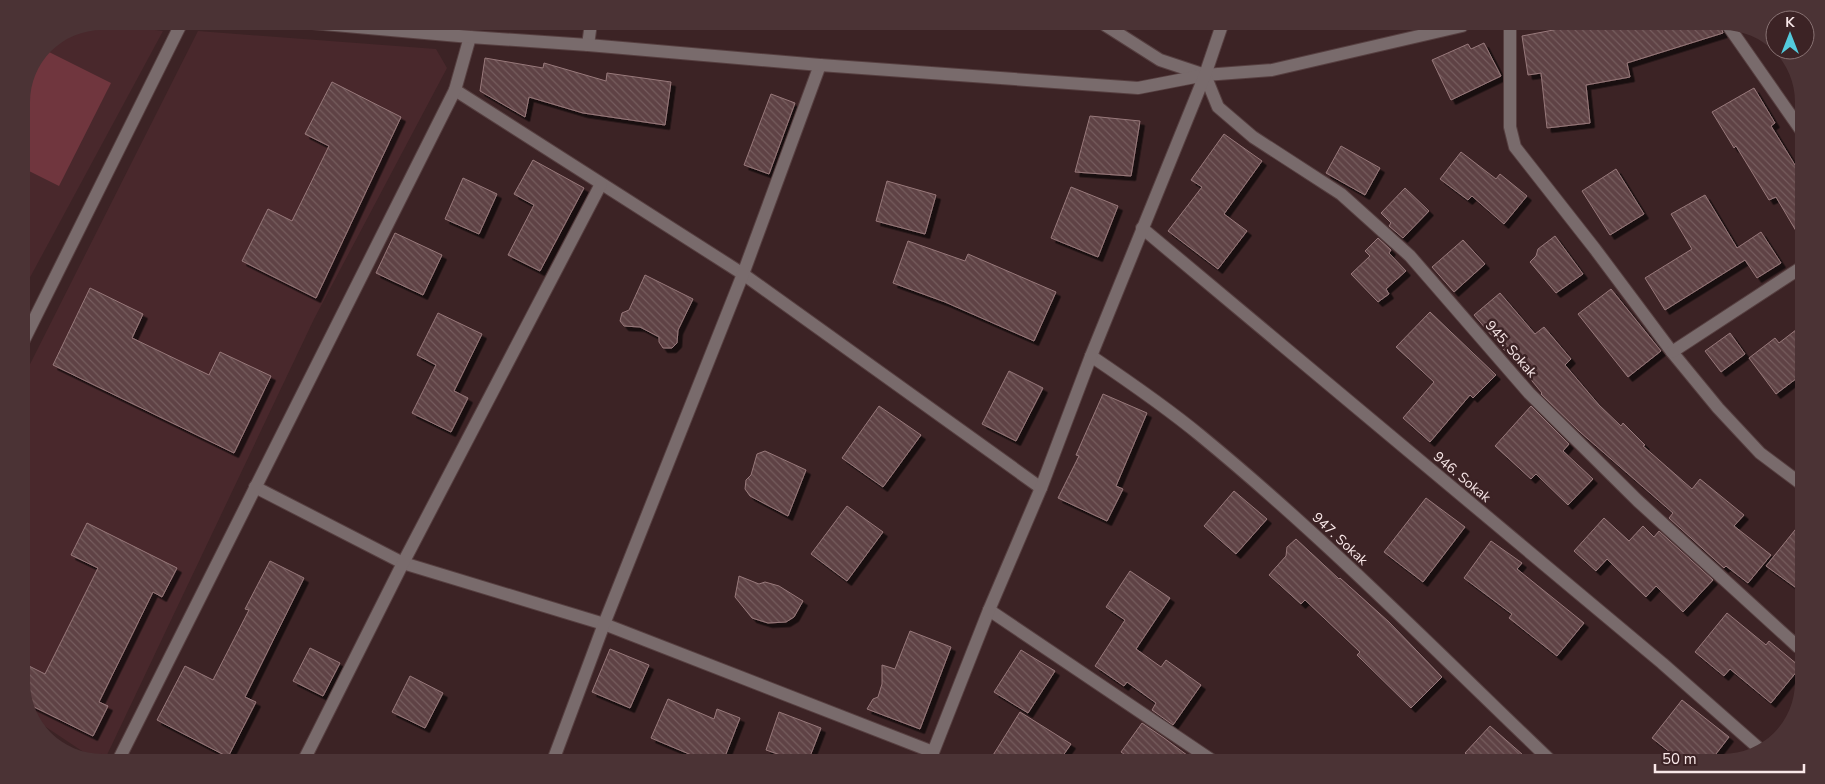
<svg xmlns="http://www.w3.org/2000/svg" width="1825" height="784" font-family="'Nunito Sans',sans-serif">
	<style>
		.built { fill: #49282c }
		.grass { fill: #70363e }
		.building { fill: url(#building-back-hatch); stroke: #98797b; filter: url(#shadow) }
		.lines { fill: none; stroke-linecap: round; stroke-linejoin: round }
		.minor-casing { stroke: #563f40; stroke-width: 14 }
		.tertiary-casing { stroke: #563f40; stroke-width: 14 }
		.minor { stroke: #796b6c; stroke-width: 12 }
		.tertiary { stroke: #796b6c; stroke-width: 12 }
		.labels { text-anchor: middle; dominant-baseline: central; stroke-width: 5; stroke-linejoin: round; paint-order: stroke }
		.street-label { font-size: 14px; fill: #f9e8e9; stroke: #3c2325 }
	</style>
	<defs>
		<pattern id="building-back-hatch" width="6" height="6" patternUnits="userSpaceOnUse" patternTransform="scale(1.25)"><rect width="6" height="6" fill="#5e4244"/><path d="M-1 5l2 2M0 0l6 6M5-1l2 2" fill="none" stroke="#765d5f"/></pattern>
		<filter id="shadow"><feDropShadow dx="4.5" dy="4.5" stdDeviation="0" flood-color="#0009"/></filter>
	</defs>
	<rect width="100%" height="100%" fill="#3c2325"/>
	<g class="built">
		<path d="M98,23L163,31L21,294V97L45,45Z"/>
		<path d="M198,31L436,49L447,68L314,319L106,757H91L34,719L21,687V382Z"/>
	</g>
	<path class="grass" d="M43,49L111,83L59,186L21,167V97Z"/>
	<g class="building">
		<path d="M1569,27H1721L1723,33L1627,63L1630,77L1586,85L1590,123L1547,128L1541,73L1528,75L1522,36Z"/>
		<path d="M1484,43L1501,76L1451,100L1432,60L1468,44L1471,49Z"/>
		<path d="M485,58L543,68L544,63L606,81L607,73L671,82L665,125L583,113L529,97L525,117L480,91Z"/>
		<path d="M332,82L401,117L316,298L242,261L268,209L292,221L329,146L305,134Z"/>
		<path d="M1754,88L1775,123L1771,126L1803,178L1802,241L1776,197L1769,200L1736,146L1734,148L1712,112Z"/>
		<path d="M771,94L795,103L769,174L744,165Z"/>
		<path d="M1090,116L1140,121L1131,176L1075,172Z"/>
		<path d="M1224,134L1262,161L1224,214L1247,231L1218,269L1168,231L1202,187L1191,180Z"/>
		<path d="M1341,146L1380,168L1365,195L1326,173Z"/>
		<path d="M1461,152L1496,179L1500,174L1527,196L1504,224L1472,196L1468,200L1440,179Z"/>
		<path d="M533,160L584,188L540,271L508,255L534,205L514,194Z"/>
		<path d="M1616,169L1644,214L1610,235L1582,191Z"/>
		<path d="M463,178L497,194L479,234L445,219Z"/>
		<path d="M887,181L936,195L925,234L876,221Z"/>
		<path d="M1071,187L1118,206L1098,257L1051,238Z"/>
		<path d="M1405,188L1429,211L1403,238L1389,226L1391,223L1381,213Z"/>
		<path d="M1705,195L1737,248L1761,232L1781,263L1757,278L1745,260L1665,310L1645,278L1692,249L1671,214Z"/>
		<path d="M395,233L442,255L423,295L376,273Z"/>
		<path d="M1555,236L1583,274L1556,293L1530,262L1536,256L1538,249Z"/>
		<path d="M1378,238L1391,250L1389,253L1406,271L1386,289L1389,294L1378,302L1351,274L1370,256L1365,251Z"/>
		<path d="M1463,240L1485,264L1454,292L1432,267Z"/>
		<path d="M908,241L965,261L968,254L1056,292L1034,341L945,302L893,283Z"/>
		<path d="M645,275L693,299L678,330L677,343L672,348H663L659,342V337L640,327L624,326L620,321L622,313L629,310Z"/>
		<path d="M90,288L143,314L132,338L209,375L220,352L271,376L234,453L53,365Z"/>
		<path d="M1611,289L1661,351L1628,377L1578,314Z"/>
		<path d="M1500,293L1535,334L1544,327L1571,359L1565,365L1599,405L1621,426L1623,423L1645,445L1643,446L1692,489L1700,479L1744,515L1734,526L1771,555L1748,583L1726,566L1724,568L1669,518L1673,513L1580,432L1541,394L1542,393L1513,358L1512,359L1474,315Z"/>
		<path d="M1430,312L1496,375L1473,398L1470,395L1430,442L1403,418L1434,382L1396,347Z"/>
		<path d="M438,313L482,334L454,391L468,398L451,432L412,413L436,365L417,355Z"/>
		<path d="M1801,326V375L1776,394L1749,358L1775,338L1779,343Z"/>
		<path d="M1730,333L1745,354L1721,372L1705,351Z"/>
		<path d="M1009,371L1043,388L1016,441L982,424Z"/>
		<path d="M1103,394L1147,413L1116,486L1123,489L1107,521L1058,498L1079,456L1076,455Z"/>
		<path d="M879,406L921,435L883,487L842,458Z"/>
		<path d="M1531,406L1569,444L1563,451L1593,479L1568,505L1536,474L1531,479L1495,446Z"/>
		<path d="M765,451L806,470L788,516L750,496L745,489L746,480L751,475L757,454Z"/>
		<path d="M1234,491L1267,519L1236,554L1204,526Z"/>
		<path d="M1426,498L1465,527L1423,582L1384,552Z"/>
		<path d="M847,506L883,532L847,581L811,554Z"/>
		<path d="M1604,518L1629,541L1643,526L1654,537L1659,531L1713,580L1683,612L1656,586L1646,597L1607,559L1596,571L1574,551Z"/>
		<path d="M87,523L177,568L162,597L153,592L99,702L108,706L93,736L28,704L21,687V662L45,674L98,568L71,555Z"/>
		<path d="M1799,525V590L1766,566Z"/>
		<path d="M1296,539L1339,579L1340,578L1389,622L1442,677L1411,708L1357,655L1360,652L1305,600L1301,604L1269,575L1286,556L1287,547Z"/>
		<path d="M1491,541L1522,563L1517,569L1584,623L1557,656L1509,618L1512,614L1464,578Z"/>
		<path d="M270,561L304,578L245,697L256,702L228,757L157,720L185,666L213,680L249,610L245,609Z"/>
		<path d="M1130,571L1170,598L1136,649L1161,667L1166,660L1201,685L1173,725L1152,710L1156,703L1127,682L1124,686L1095,666L1125,620L1106,607Z"/>
		<path d="M739,576L759,584L765,582L779,586L803,601L794,617L786,622L768,623L752,618L735,597Z"/>
		<path d="M1727,613L1766,645L1769,641L1798,665V670L1771,703L1730,669L1724,676L1695,652Z"/>
		<path d="M910,631L951,647L920,729L867,709L873,699L878,697L882,684V665L895,669Z"/>
		<path d="M310,648L340,663L323,696L293,681Z"/>
		<path d="M610,649L649,665L630,708L592,692Z"/>
		<path d="M1021,650L1055,671L1028,713L994,692Z"/>
		<path d="M410,676L443,693L425,728L392,712Z"/>
		<path d="M668,699L714,719L717,709L740,718L724,759H701L651,738Z"/>
		<path d="M1682,700L1729,737L1709,763H1684L1652,738Z"/>
		<path d="M779,712L821,728L809,759H792L766,750Z"/>
		<path d="M1020,712L1071,744L1060,760H990Z"/>
		<path d="M1142,723L1164,738L1195,761H1134L1121,752Z"/>
		<path d="M1490,726L1531,762H1475L1465,753Z"/>
	</g>
	<g class="lines">
		<defs>
			<g id="minor">
				<path d="M1105,25L1160,60L1205,75L1272,70L1462,26"/>
				<path d="M1510,26V127L1515,147L1595,249L1672,352L1718,408L1760,453L1800,483"/>
				<path d="M1729,27L1803,133"/>
				<path d="M588,45L591,23"/>
				<path d="M1205,75L1218,107L1253,137L1341,194L1410,256L1529,393L1638,501L1798,647"/>
				<path d="M455,90L743,274L1041,488"/>
				<path d="M1142,228L1662,663L1762,751"/>
				<path d="M21,346L182,22"/>
				<path d="M1672,352L1802,267"/>
				<path d="M1091,356C1128,381 1166,407 1201,436C1324,537 1437,652 1552,762"/>
				<path d="M255,487L403,563L604,624L933,752"/>
				<path d="M989,610L1213,761"/>
				<path d="M120,757L455,90L470,37"/>
				<path d="M305,758L403,563L601,184"/>
				<path d="M554,758L604,624L743,274L820,65"/>
			</g>
			<g id="tertiary">
				<path d="M301,22L470,37L588,45L820,65L1138,88L1205,75"/>
				<path d="M930,760L989,610L1041,488L1091,356L1205,75L1222,25"/>
			</g>
		</defs>
		<use href="#minor" class="minor-casing"/>
		<use href="#tertiary" class="tertiary-casing"/>
		<use href="#minor" class="minor"/>
		<use href="#tertiary" class="tertiary"/>
	</g>
	<g class="labels">
		<g class="street-label">
			<text transform="translate(1511 349) rotate(49)">945. Sokak</text>
			<text transform="translate(1462 477) rotate(40)">946. Sokak</text>
			<text transform="translate(1340 539) rotate(43)">947. Sokak</text>
		</g>
	</g>
	<path d="M0 0H1825V784H0ZM102 30H1723A72 72 0 0 1 1795 102V682A72 72 0 0 1 1723 754H102A72 72 0 0 1 30 682V102A72 72 0 0 1 102 30Z" fill="#4b3335" fill-rule="evenodd"/>
	<g transform="translate(1790 35)"><circle r="24" fill="#3c2325" stroke="#887273"/>
	<path d="M0-4L9 19L0 12L-9 19Z" fill="#53cadc"/>
	<text y="-8" font-size="14" font-weight="bold" text-anchor="middle" fill="#f9e8e9">K</text>
	</g>
	<path d="M1655 764v8h149v-8" fill="none" stroke="#f9e8e9" stroke-width="2.5"/>
	<text x="1662" y="764" font-size="15" fill="#f9e8e9" stroke="#3c2325" stroke-width="4" paint-order="stroke">50 m</text>
</svg>
